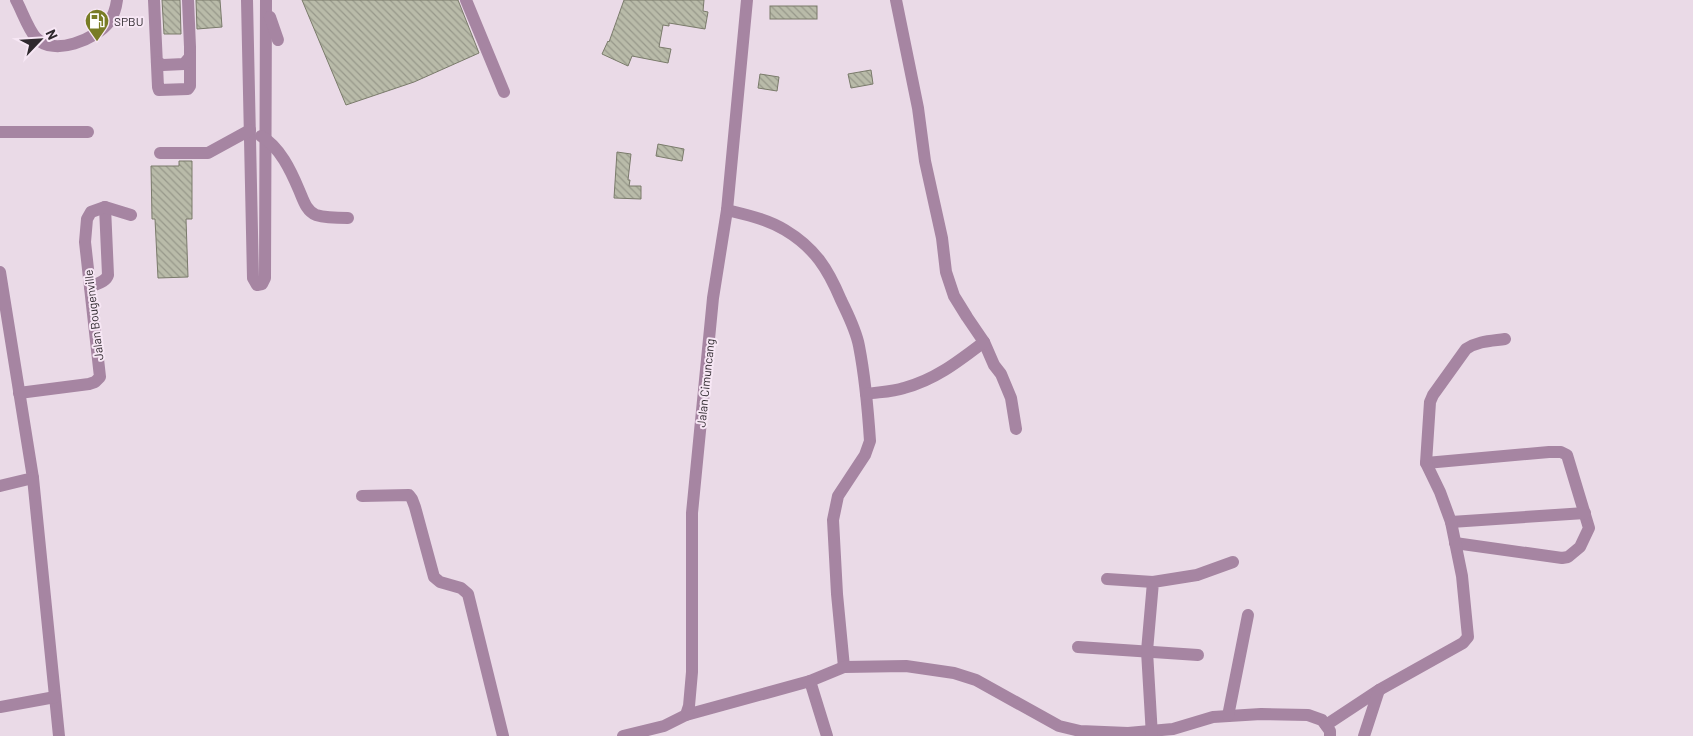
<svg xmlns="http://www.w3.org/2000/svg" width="1693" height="736" font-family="Barlow,sans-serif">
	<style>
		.building { fill: url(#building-back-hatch); stroke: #7a7b6b }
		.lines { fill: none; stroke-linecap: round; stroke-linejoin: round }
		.minor { stroke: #a685a2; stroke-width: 12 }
		.labels { text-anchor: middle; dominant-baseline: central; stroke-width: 4; stroke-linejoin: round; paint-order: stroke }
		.poi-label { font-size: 12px; fill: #2f292e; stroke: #f7e7f5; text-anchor: start }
		.street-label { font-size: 12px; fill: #2f292e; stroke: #f7e7f5 }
	</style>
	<defs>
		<pattern id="building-back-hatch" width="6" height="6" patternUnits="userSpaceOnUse" patternTransform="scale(1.25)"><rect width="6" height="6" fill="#b9bba9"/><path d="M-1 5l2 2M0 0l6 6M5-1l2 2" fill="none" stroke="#97988a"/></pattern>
	</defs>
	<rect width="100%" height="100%" fill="#eadae7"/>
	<g class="building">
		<path d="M162,0H180L181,34H164Z"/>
		<path d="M196,0H220L222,27L197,29Z"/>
		<path d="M302,0H458L479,53L414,82L346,105Z"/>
		<path d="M624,0H704L703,11L708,12L705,29L669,23V26L663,25L659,47L671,49L668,63L632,56L628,66L602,54L608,41L609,42Z"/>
		<rect x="770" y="6" width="47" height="13"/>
		<path d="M871,70L873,84L851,88L848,74Z"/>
		<path d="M760,74L779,77L777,91L758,88Z"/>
		<path d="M658,144L684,149L682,161L656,156Z"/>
		<path d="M617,152L631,154L628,180H630L629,186H641V199L614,198Z"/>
		<path d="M179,161H192V219H186L188,277L158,278L155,219H152L151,166H179Z"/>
	</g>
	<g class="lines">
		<g class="minor">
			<path d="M16,0C22,11 28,29 36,38C54,57 96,39 109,22C114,15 116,8 117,0"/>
			<path d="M154,0L158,87L159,90L188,89L190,86V47L188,0"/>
			<path d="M247,0L253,278L257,285L262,284L265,278L266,0"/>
			<path d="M466,0L504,92"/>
			<path d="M896,0L918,108L925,161L942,238L946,272L954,296L967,317L984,342L994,365L1001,374L1011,398L1016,429"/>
			<path d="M270,17L278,40"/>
			<path d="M157,62L163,65L184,64L190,57"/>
			<path d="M0,132H88"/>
			<path d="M261,136C280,147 291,171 299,190C303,199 306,211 316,215C326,218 338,218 348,218"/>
			<path d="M160,153H208L250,130"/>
			<path d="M727,210C747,215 767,219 785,230C815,248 828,269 841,300C848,315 856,330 859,346C865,377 868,410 870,441L865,455L838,496L833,520L837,594L844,667"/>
			<path d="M0,272L33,478L0,486"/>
			<path d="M90,287C96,284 106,282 108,275L105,207"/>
			<path d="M19,393L89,384L95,382L100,377L85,242L87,219L91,212L105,207L131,215"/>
			<path d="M866,394C878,392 892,392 904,388C935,380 959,361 984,342"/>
			<path d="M1426,463L1549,452H1561L1567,455L1589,528L1580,547L1568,557L1562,558L1455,543"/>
			<path d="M33,478L59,736"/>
			<path d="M362,496L409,495L412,499L415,507L434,577L440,582L461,588L468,594L503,736"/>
			<path d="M1451,522L1585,513"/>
			<path d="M1107,579L1153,582"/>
			<path d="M1078,647L1198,655"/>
			<path d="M810,681L827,736"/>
			<path d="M0,707L55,697"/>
			<path d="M686,715L810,681L844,667L906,666L954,673L976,680L1059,726L1080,731L1128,733L1173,729L1213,717L1261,714L1308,715L1322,720L1330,731V736"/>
			<path d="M1228,716L1248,615"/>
			<path d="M1326,725L1379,690L1463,643L1468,637L1462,576L1451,522L1440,492L1426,463L1430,402L1433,395L1466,349C1478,341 1491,341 1505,339"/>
			<path d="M623,736L664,726L686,715L689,706L692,672V513L713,298L727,210L747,0"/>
			<path d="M1152,736L1147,651L1153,582L1197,575L1233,562"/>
			<path d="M1364,736L1379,690"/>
		</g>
	</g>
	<defs>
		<symbol id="fuel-pin" viewBox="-11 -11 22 30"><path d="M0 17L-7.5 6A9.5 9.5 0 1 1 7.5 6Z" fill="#787c25" stroke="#f7e7f5"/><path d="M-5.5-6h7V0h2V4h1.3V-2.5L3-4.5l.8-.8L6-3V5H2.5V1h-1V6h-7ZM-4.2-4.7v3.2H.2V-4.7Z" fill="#fff"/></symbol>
	</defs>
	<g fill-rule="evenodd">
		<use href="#fuel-pin" x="83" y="7" width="28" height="38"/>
	</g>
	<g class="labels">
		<g class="poi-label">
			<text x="114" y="21">SPBU</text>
		</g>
		<g class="street-label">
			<text transform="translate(93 315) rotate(-97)">Jalan Bougenville</text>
			<text transform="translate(705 383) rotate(-84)">Jalan Cimuncang</text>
		</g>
	</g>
	<g transform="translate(40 40) rotate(65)" stroke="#f7e7f5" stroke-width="4" paint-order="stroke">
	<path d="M0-4L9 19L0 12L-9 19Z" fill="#2f292e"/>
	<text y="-8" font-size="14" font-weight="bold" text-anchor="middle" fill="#2f292e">N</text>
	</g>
</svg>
